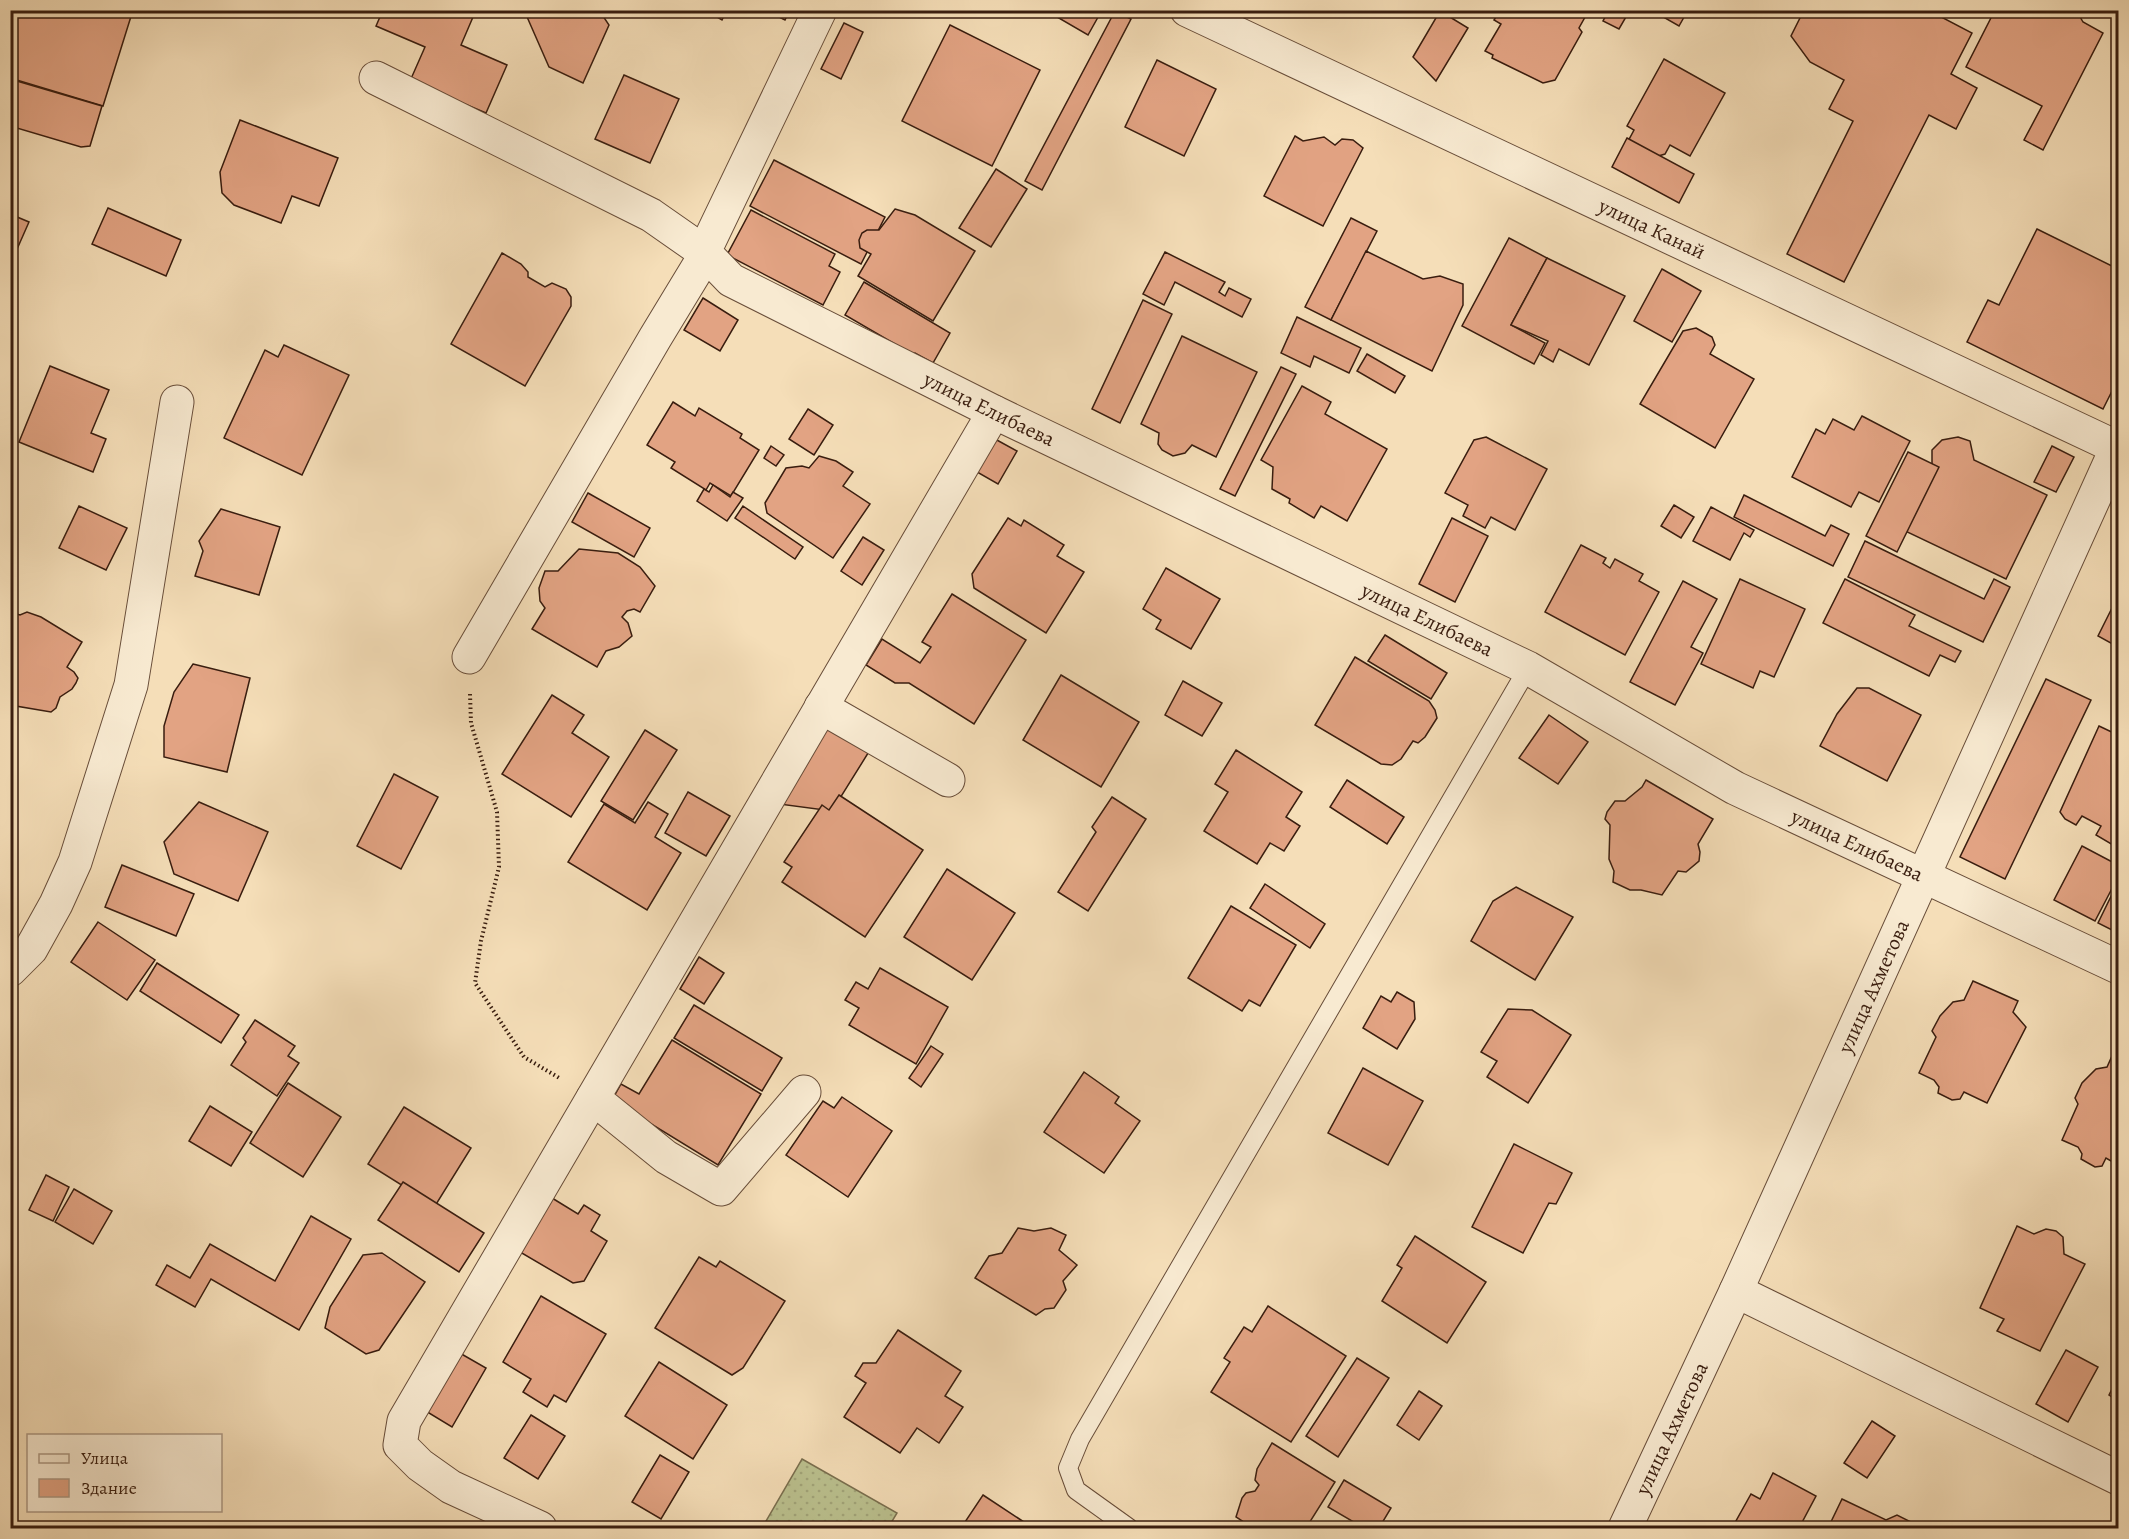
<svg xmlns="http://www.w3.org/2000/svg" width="2129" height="1539" font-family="Alegreya,serif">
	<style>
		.grass { fill: url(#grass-dots); stroke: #7a6f4f; stroke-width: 1.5 }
		.building { fill: #e2a383; stroke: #391d0f; stroke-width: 1.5 }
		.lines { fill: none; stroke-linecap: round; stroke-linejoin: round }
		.service-casing { stroke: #684d39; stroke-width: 20 }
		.minor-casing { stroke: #684d39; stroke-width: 35 }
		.path { stroke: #391d0f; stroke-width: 4; stroke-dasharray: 1.5 3; stroke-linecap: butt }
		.service { stroke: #f8ead1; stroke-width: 18 }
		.minor { stroke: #f8ead1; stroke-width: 33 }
		.labels { text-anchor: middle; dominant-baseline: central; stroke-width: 5; stroke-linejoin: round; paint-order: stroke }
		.street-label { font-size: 21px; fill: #391d0f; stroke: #f8ead1 }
	</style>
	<defs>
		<pattern id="grass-dots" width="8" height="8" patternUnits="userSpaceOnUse" patternTransform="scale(1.5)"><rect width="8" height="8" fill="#bbc18f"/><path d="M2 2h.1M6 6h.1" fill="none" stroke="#a2a57a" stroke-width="1.8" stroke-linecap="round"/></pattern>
	</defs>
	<rect width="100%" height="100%" fill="#f5deb8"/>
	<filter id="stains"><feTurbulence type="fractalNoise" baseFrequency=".00333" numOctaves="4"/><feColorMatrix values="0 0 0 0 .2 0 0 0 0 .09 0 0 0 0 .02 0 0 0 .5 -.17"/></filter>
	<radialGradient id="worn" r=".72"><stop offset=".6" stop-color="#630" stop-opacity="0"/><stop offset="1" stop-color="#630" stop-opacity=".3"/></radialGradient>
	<path class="grass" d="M802,1459L897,1513L888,1528H762Z"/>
	<g class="building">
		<path d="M10,10H133L103,106L10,78Z"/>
		<path d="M383,10H476L461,45L507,65L486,113L410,81L425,47L376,26Z"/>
		<path d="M524,10H599L609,25L583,83L549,67Z"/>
		<path d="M705,10H727L722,20Z"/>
		<path d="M765,10H790L785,20Z"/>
		<path d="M1045,10H1102L1088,35Z"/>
		<path d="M1500,10H1589L1579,28L1582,32L1555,80L1543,83L1492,58L1493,55L1485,51L1501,24L1494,20Z"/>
		<path d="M1609,10H1630L1619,29L1603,21Z"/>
		<path d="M1651,10H1688L1679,26Z"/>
		<path d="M1804,10H1928L1972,33L1951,74L1977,88L1956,129L1929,115L1844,282L1787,254L1853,121L1829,109L1844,80L1810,62L1791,36Z"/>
		<path d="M1995,10H2055L2059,13L2061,10H2065L2079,15L2083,22L2103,33L2043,150L2024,140L2042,106L1966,67Z"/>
		<path d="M1115,11L1131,19L1042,190L1025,181Z"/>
		<path d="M1440,11L1468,28L1436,81L1413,57Z"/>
		<path d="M844,23L863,32L841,79L821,69Z"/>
		<path d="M950,25L1040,70L992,166L902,121Z"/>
		<path d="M1664,59L1725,93L1690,156L1670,145L1665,154L1655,157L1643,154L1626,145L1634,130L1627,126Z"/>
		<path d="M1157,60L1216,89L1184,156L1125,127Z"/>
		<path d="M624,75L679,99L650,163L595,139Z"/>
		<path d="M10,79L102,106L90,146L81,147L10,126Z"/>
		<path d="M240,120L338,158L319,206L292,196L281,223L234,205L222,193L220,172Z"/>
		<path d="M1295,136L1303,141L1324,137L1335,145L1342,139L1353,140L1363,148L1323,226L1264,196Z"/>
		<path d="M1627,138L1694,174L1679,203L1612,167Z"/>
		<path d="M774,160L885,217L861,264L750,206Z"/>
		<path d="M996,169L1027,189L991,247L959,228Z"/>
		<path d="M108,208L181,240L166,276L92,244Z"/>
		<path d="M895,209L915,215L975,251L933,321L858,276L871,254L860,248L859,240L862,233L867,230H879Z"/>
		<path d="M751,210L835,254L829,266L840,272L823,305L727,255Z"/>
		<path d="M10,214L29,222L10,265Z"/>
		<path d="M1351,218L1377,231L1331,320L1305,307Z"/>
		<path d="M2037,229L2118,269V379L2103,409L1967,342L1988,300L1999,305Z"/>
		<path d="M1509,238L1547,258L1511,325L1545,343L1534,364L1462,326Z"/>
		<path d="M1366,251L1423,279L1440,276L1463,284V305L1432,371L1331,320Z"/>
		<path d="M1165,252L1225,282L1219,292L1225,296L1229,288L1251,299L1242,317L1175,282L1164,305L1143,294Z"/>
		<path d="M502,253L521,264L528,272V277L545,287L552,283L566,289L571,297V306L525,386L451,344Z"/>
		<path d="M1547,258L1625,296L1589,365L1559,349L1553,362L1541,355L1548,341L1511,325Z"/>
		<path d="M1662,269L1701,291L1672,342L1634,321Z"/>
		<path d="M864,282L950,333L933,363L915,353L912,354L845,315Z"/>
		<path d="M703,298L738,320L720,351L684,330Z"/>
		<path d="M1143,300L1172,314L1120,423L1092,409Z"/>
		<path d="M1297,317L1361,348L1349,373L1314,356L1310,367L1281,353Z"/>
		<path d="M1696,328L1712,337L1715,345L1710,354L1754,379L1715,448L1640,404L1683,331Z"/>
		<path d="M1182,336L1257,372L1216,457L1192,445L1185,453L1173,456L1162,450L1158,444L1159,433L1141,424Z"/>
		<path d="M284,345L349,375L302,475L224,438L265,350L278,357Z"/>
		<path d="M1367,354L1405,376L1395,393L1357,371Z"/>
		<path d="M50,366L109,390L91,433L106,439L93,472L19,442Z"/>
		<path d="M1281,367L1296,374L1235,496L1220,489Z"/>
		<path d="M1302,386L1331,402L1325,414L1387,449L1347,521L1321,506L1314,518L1289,503L1290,499L1272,489L1273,467L1261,460Z"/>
		<path d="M673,402L695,416L699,408L742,434L740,438L759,450L731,496L710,483L706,490L671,468L675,462L647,445Z"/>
		<path d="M808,409L833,425L814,455L789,439Z"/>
		<path d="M1862,416L1910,441L1879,502L1859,492L1851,507L1792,477L1816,429L1825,434L1833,419L1854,430Z"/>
		<path d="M1486,437L1547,469L1515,530L1491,517L1485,528L1463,516L1468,505L1445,493L1474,440Z"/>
		<path d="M1958,437L1970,441L1974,460L2047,495L2006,579L1903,530L1932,470V450L1942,440Z"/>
		<path d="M995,439L1017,451L998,484L977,472Z"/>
		<path d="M771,446L784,455L776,466L764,458Z"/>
		<path d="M2052,446L2074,457L2056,492L2034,482Z"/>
		<path d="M1908,452L1939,467L1897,552L1866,536Z"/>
		<path d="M819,456L836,461L853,472L843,486L870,504L833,558L767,513L765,503L786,468L802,466L809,468Z"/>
		<path d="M713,485L730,497L733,492L743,498L727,521L697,501L704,489L709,492Z"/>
		<path d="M588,493L650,528L634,557L572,522Z"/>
		<path d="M1744,495L1825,536L1831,525L1849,534L1833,566L1734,517Z"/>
		<path d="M1674,505L1694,517L1681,538L1661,526Z"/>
		<path d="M79,506L127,528L106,570L59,548Z"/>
		<path d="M743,506L803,547L795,559L735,518Z"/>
		<path d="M1711,507L1754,530L1750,537L1744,533L1730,560L1693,541Z"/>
		<path d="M221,509L280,527L259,595L195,576L203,551L199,541Z"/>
		<path d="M1008,518L1021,526L1024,520L1064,545L1057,556L1084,572L1046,633L974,588L972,574Z"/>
		<path d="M1452,518L1488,536L1455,602L1419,584Z"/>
		<path d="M863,537L884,550L862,585L841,571Z"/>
		<path d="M1865,541L1984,599L1994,579L2010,587L1983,642L1848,577Z"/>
		<path d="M1581,545L1606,558L1603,563L1610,568L1615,559L1643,574L1639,581L1659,592L1625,655L1545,612Z"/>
		<path d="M579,549L618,553L640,567L655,586L640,612L634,609L627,611L622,617L628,623L632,636L619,647L606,651L597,667L532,629L545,608L540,601L539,588L545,571H558Z"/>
		<path d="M1166,568L1220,599L1191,649L1156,629L1161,620L1143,609Z"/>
		<path d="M1740,579L1805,609L1774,677L1760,671L1753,688L1701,664Z"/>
		<path d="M1845,579L1915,615L1909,626L1961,651L1955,662L1940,655L1929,676L1823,623Z"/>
		<path d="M1683,581L1717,599L1691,647L1703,653L1675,705L1630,682Z"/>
		<path d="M952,594L1026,640L974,724L909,683H895L866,665L882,639L920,663L931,647L922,642Z"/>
		<path d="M2118,596V647L2098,636Z"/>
		<path d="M10,612L20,615L27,612L41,617L82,642L67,667L74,672L78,678L76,683L72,689L60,697L56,708L51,712L10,705Z"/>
		<path d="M1385,635L1447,673L1431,699L1368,661Z"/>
		<path d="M1355,657L1429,701L1435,710L1437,718L1425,737L1418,743L1413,741L1401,759L1392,765L1381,764L1315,725Z"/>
		<path d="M193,664L250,678L227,772L164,757V726L174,692Z"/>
		<path d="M1061,675L1139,722L1101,787L1023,740Z"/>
		<path d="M2046,679L2091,700L2005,879L1960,857Z"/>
		<path d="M1183,681L1222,703L1202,736L1165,715Z"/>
		<path d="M1857,688H1869L1921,715L1887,781L1820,746L1837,714Z"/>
		<path d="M552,695L584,715L572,733L609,757L571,817L502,774Z"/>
		<path d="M1549,715L1588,742L1558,784L1519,758Z"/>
		<path d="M828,724L870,750L832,811L779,804Z"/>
		<path d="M2099,726L2118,735V848L2096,835L2101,826L2082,816L2076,825L2065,819L2060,812Z"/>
		<path d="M645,730L677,750L633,820L601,801Z"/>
		<path d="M1236,750L1302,792L1286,817L1300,826L1284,851L1270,843L1257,864L1204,831L1228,792L1215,784Z"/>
		<path d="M394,774L438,797L401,869L357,846Z"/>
		<path d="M1347,780L1404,817L1387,844L1330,807Z"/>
		<path d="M1646,780L1713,819L1698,844L1700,852L1699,861L1686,872L1678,871L1662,895L1641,890H1630L1613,882L1614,871L1609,859L1610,825L1605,819L1607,812L1615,801H1625L1642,787Z"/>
		<path d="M688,792L730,816L706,856L665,833Z"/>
		<path d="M839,795L923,850L865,937L782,882L792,867L784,862L822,805L829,810Z"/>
		<path d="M1112,797L1146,819L1088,911L1058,892L1096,832L1092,827Z"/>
		<path d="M199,802L268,832L238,901L174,874L164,842Z"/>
		<path d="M648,802L668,814L655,837L681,853L647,910L568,862L604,804L635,823Z"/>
		<path d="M2082,846L2118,865V877L2095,921L2054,900Z"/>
		<path d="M122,865L194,894L176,936L105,907Z"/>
		<path d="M947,869L1015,913L972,980L904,937Z"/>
		<path d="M2118,882V933L2098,923Z"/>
		<path d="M1265,884L1325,924L1310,948L1250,908Z"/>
		<path d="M1516,887L1573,917L1535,980L1471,941L1493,901Z"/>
		<path d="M1231,906L1296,945L1260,1006L1249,1000L1242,1011L1188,978Z"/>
		<path d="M98,922L155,960L127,1000L71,962Z"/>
		<path d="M699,957L724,973L704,1004L680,989Z"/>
		<path d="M157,963L239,1015L221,1043L140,991Z"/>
		<path d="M880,968L948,1007L916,1064L849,1025L859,1008L845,1000L856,982L868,989Z"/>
		<path d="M1973,981L2018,1001L2013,1012L2026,1027L1987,1103L1964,1092L1960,1099L1952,1100L1938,1093L1939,1087L1934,1080L1919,1073L1936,1037L1932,1031L1940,1016L1953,1002L1964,1000Z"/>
		<path d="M1397,992L1414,1002L1415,1019L1397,1049L1363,1028L1381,996L1391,1002Z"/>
		<path d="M694,1005L782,1058L762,1091L674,1038Z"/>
		<path d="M1508,1009L1532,1010L1571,1035L1528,1103L1487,1077L1497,1061L1481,1052Z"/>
		<path d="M255,1020L295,1046L288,1056L299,1063L277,1096L231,1065L246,1042L243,1038Z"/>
		<path d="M672,1040L761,1094L718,1165L612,1100L621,1084L639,1094Z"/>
		<path d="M931,1046L943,1054L921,1087L909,1078Z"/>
		<path d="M2116,1047L2118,1049V1165L2106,1158L2102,1166L2095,1167L2081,1159L2082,1154L2078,1147L2062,1140L2078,1104L2075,1098L2082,1083L2096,1069L2107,1067Z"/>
		<path d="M1363,1068L1423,1101L1388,1165L1328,1133Z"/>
		<path d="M1084,1072L1119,1097L1115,1103L1140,1121L1104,1173L1044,1132Z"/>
		<path d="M288,1083L341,1117L303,1177L250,1143Z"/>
		<path d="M842,1097L892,1131L848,1197L786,1155L823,1101L834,1108Z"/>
		<path d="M210,1106L252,1132L231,1166L189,1141Z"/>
		<path d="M404,1107L471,1148L435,1206L368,1164Z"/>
		<path d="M1514,1144L1572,1173L1556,1204L1549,1203L1523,1253L1472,1227Z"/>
		<path d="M46,1175L69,1187L53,1221L29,1210Z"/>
		<path d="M403,1182L484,1233L459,1272L378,1220Z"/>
		<path d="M74,1189L112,1211L93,1244L55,1222Z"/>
		<path d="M552,1198L578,1214L584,1205L600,1215L591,1231L607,1241L584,1281L573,1283L520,1252Z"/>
		<path d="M311,1216L351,1239L299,1330L211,1279L195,1307L156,1285L167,1265L190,1278L210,1244L275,1281Z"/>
		<path d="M2017,1226L2034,1234L2046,1229L2056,1231L2063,1237L2064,1254L2085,1264L2040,1351L1997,1331L2004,1319L1980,1308Z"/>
		<path d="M1018,1228L1034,1231L1051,1228L1066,1235L1059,1250L1077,1265L1063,1281L1066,1290L1054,1308L1045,1309L1036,1315L975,1278L989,1256L1002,1253Z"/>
		<path d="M1415,1236L1486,1282L1447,1343L1382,1301L1402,1268L1397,1265Z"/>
		<path d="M382,1253L425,1282L379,1350L366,1354L325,1328L330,1307L363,1255Z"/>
		<path d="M699,1257L716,1267L720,1261L785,1301L743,1368L732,1375L655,1328Z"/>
		<path d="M541,1296L606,1334L566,1402L554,1395L547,1407L523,1392L531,1379L503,1362Z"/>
		<path d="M1268,1306L1346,1356L1291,1442L1211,1392L1230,1362L1224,1358L1244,1327L1252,1332Z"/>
		<path d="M898,1330L961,1371L945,1396L963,1407L939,1443L917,1428L900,1453L844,1417L866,1383L855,1376L863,1363H876Z"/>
		<path d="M2066,1350L2098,1367L2068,1422L2036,1404Z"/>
		<path d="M458,1352L486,1368L452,1427L424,1410Z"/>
		<path d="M1357,1358L1389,1378L1338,1457L1306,1436Z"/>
		<path d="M659,1362L727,1405L693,1459L625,1416Z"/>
		<path d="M2118,1377V1401L2109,1395Z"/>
		<path d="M1419,1391L1442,1406L1419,1440L1397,1425Z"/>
		<path d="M531,1415L565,1436L538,1479L504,1458Z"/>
		<path d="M1872,1421L1895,1436L1867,1478L1844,1463Z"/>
		<path d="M1272,1443L1335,1482L1306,1528H1253L1236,1517L1242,1498L1246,1493L1255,1491L1259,1485L1255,1480L1257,1469Z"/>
		<path d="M660,1455L689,1472L661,1519L632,1502Z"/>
		<path d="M1773,1473L1816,1496L1799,1528H1732L1751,1494L1760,1499Z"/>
		<path d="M1344,1480L1391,1508L1379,1528H1364L1328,1507Z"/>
		<path d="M983,1495L1027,1524L1024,1528H961Z"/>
		<path d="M1842,1499L1886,1520L1897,1515L1913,1523L1910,1528H1828Z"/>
	</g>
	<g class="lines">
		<defs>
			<path id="service" d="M1129,1528L1076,1490L1068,1468L1080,1439L1528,668"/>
			<g id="minor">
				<path id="s1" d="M820,10L704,252L731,280L994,412L1528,668L1735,788L2118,967"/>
				<path id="s2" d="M1187,10L2118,448"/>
				<path d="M376,78L651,215L704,252"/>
				<path d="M469,657L655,338L706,254"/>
				<path d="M821,707L948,780"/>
				<path d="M10,970L31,949L56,904L75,862L131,685L177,402"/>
				<path d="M593,1098L666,1157L721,1189L804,1092"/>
				<path d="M1736,1291L2118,1478"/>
				<path d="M540,1528L451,1487L420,1465L400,1445L404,1421L994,412"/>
				<path id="s3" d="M1625,1528L1736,1291L2118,445"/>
			</g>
		</defs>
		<use href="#service" class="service-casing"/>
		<use href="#minor" class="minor-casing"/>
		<path class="path" d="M470,694L471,723L497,812L499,867L481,941L475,983L524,1057L561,1079"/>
		<use href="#service" class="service"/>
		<use href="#minor" class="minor"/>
	</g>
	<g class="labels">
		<g class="street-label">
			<text stroke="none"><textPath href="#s2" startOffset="514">улица Канай</textPath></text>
			<text stroke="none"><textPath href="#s1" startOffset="596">улица Елибаева</textPath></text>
			<text stroke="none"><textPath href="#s1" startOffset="1082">улица Елибаева</textPath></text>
			<text stroke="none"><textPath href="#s1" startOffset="1568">улица Елибаева</textPath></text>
			<text stroke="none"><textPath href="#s3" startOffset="596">улица Ахметова</textPath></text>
			<text stroke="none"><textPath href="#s3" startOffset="110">улица Ахметова</textPath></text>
		</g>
	</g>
	<rect width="2129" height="1539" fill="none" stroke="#f5deb8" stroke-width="36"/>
	<rect x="12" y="12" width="2105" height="1515" fill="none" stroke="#391d0f" stroke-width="3"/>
	<rect x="18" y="18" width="2093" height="1503" fill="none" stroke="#391d0f" stroke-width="1.5"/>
	<rect x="27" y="1434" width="195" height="78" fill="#f8ead1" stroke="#ac9883" stroke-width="1.5"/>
	<rect x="39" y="1454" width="30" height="9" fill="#f8ead1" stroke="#ac9883" stroke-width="1.5"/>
	<text x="81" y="1464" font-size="18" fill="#391d0f">Улица</text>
	<rect x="39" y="1479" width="30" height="18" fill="#e2a383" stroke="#ac9883" stroke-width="1.5"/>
	<text x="81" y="1494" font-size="18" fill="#391d0f">Здание</text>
	<rect width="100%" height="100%" filter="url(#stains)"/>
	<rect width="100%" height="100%" fill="url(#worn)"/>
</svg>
